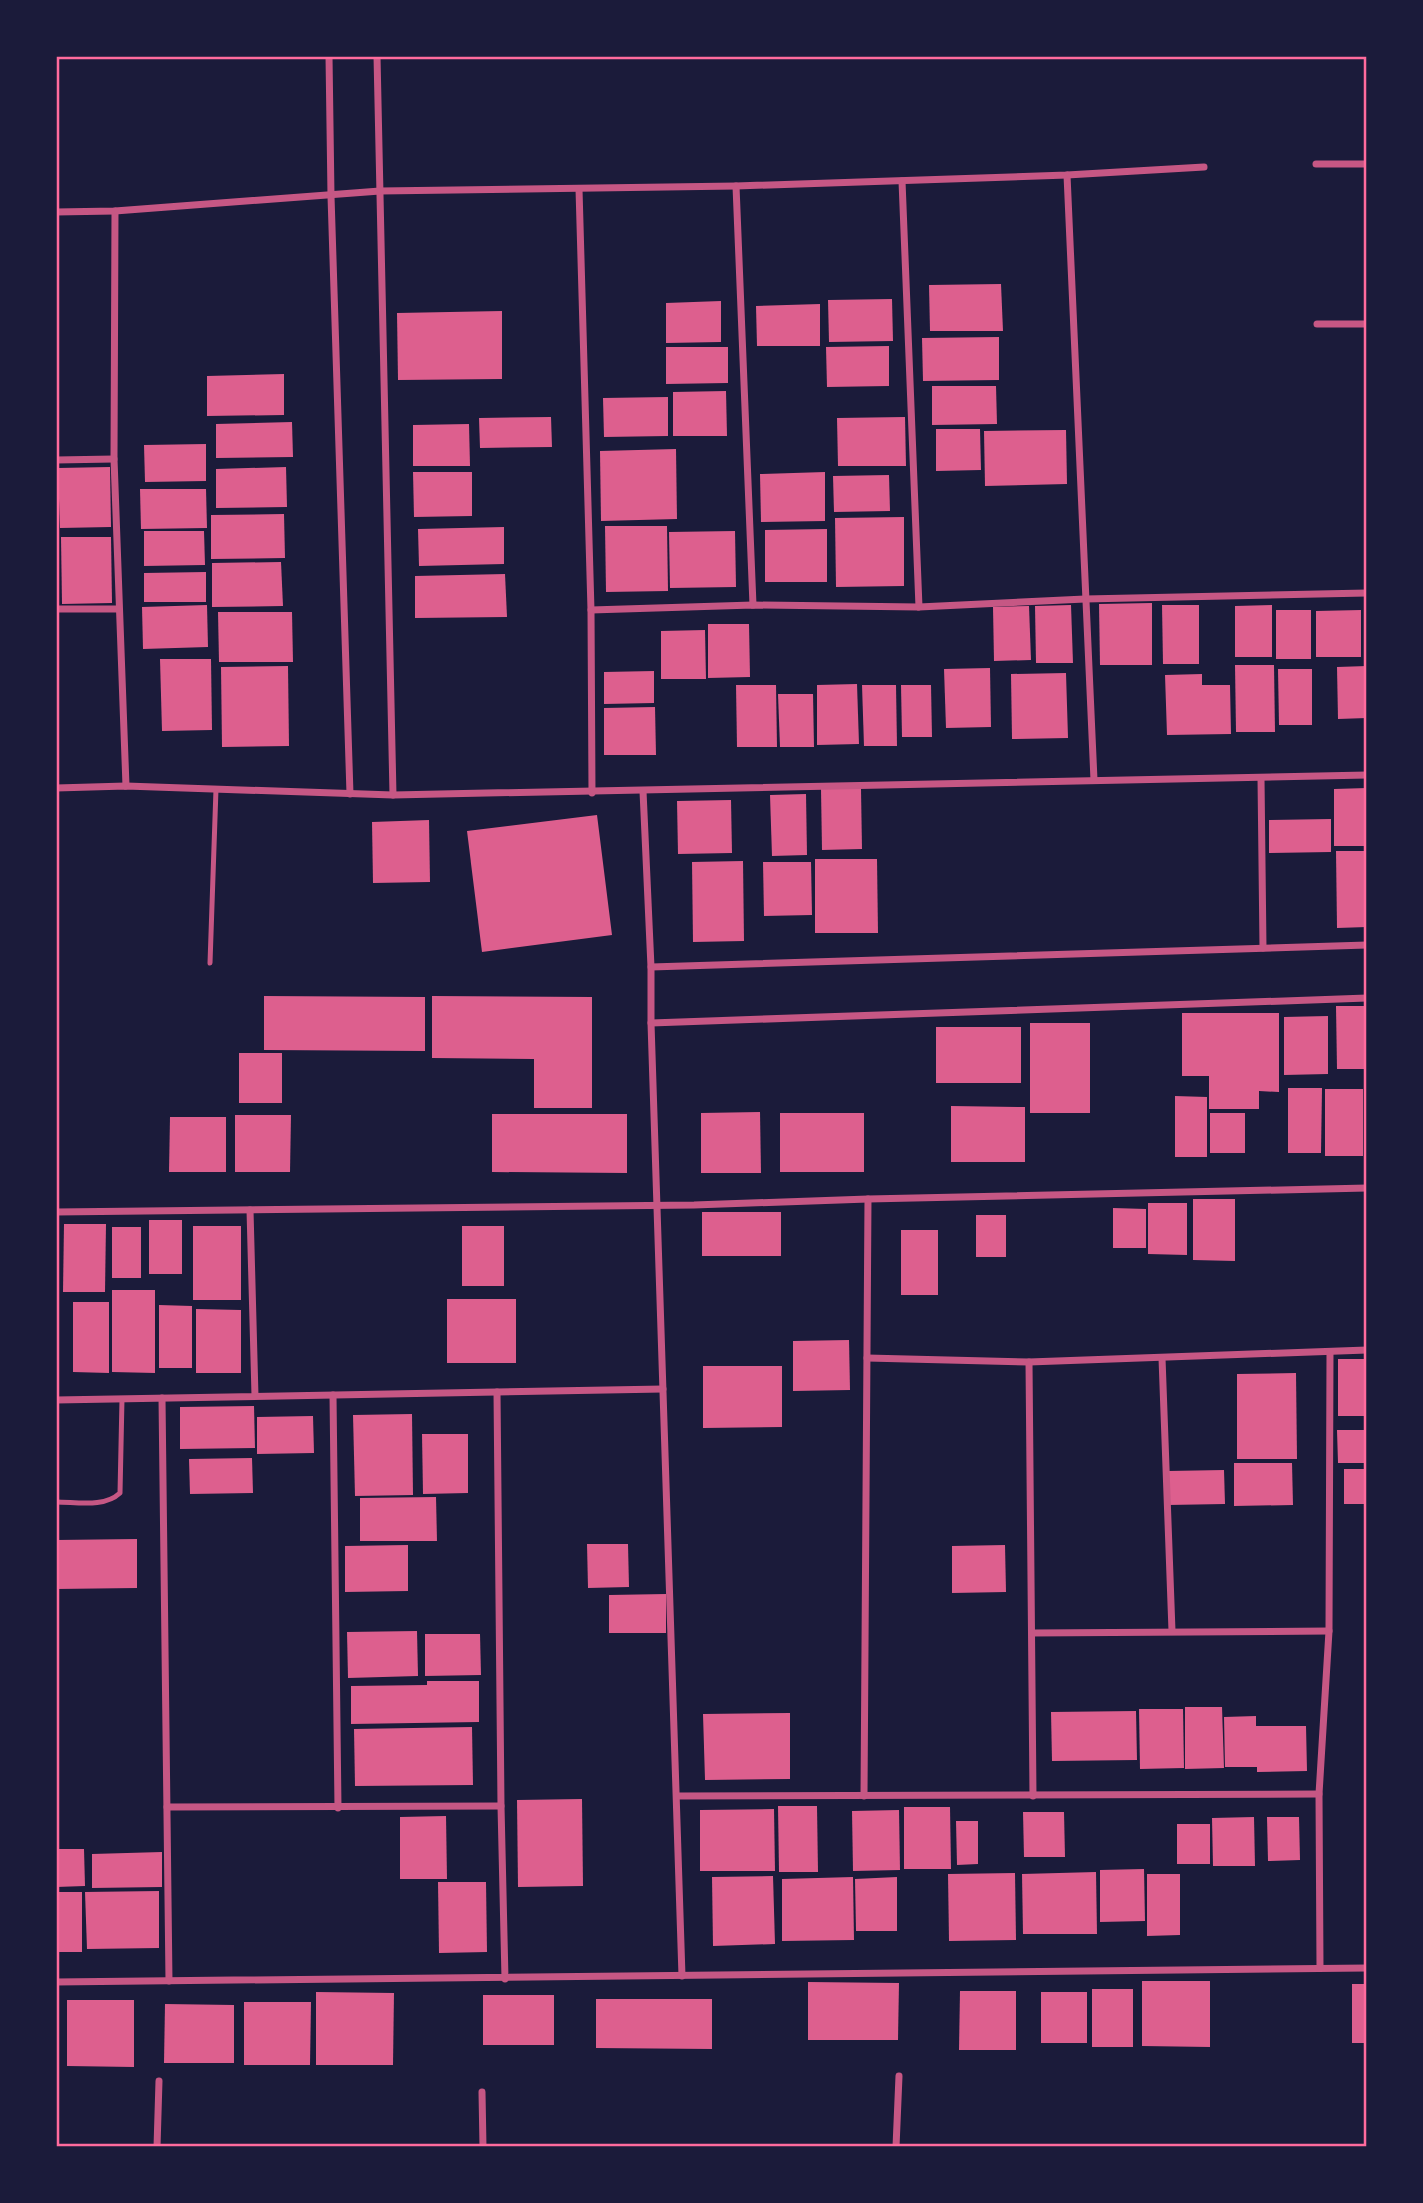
<svg xmlns="http://www.w3.org/2000/svg" width="1423" height="2203" font-family="'Titillium Web',sans-serif">
	<style>
		.building { fill: #dd5f8e }
		.lines { fill: none; stroke-linecap: round; stroke-linejoin: round }
		.service { stroke: #c65784; stroke-width: 5 }
		.minor { stroke: #c65784; stroke-width: 7 }
		.neatline { fill: none; stroke: #ff6b9d; stroke-width: 2.5 }
	</style>
	<rect width="100%" height="100%" fill="#1b1b3a"/>
	<g class="building">
		<path d="M1001,284L1003,331H930L929,285Z"/>
		<path d="M892,299L893,341L829,342L828,300Z"/>
		<path d="M721,301V342L666,343V303Z"/>
		<path d="M820,304V346H757L756,306Z"/>
		<path d="M502,311V379L398,380L397,313Z"/>
		<path d="M999,337V380L923,381L922,338Z"/>
		<path d="M889,346V386L827,387L826,347Z"/>
		<path d="M666,347H728V383L666,384Z"/>
		<path d="M284,374V415L207,416V376Z"/>
		<path d="M932,386H996L997,424L932,425Z"/>
		<path d="M726,391L727,436H673V392Z"/>
		<path d="M668,397V436L604,437L603,398Z"/>
		<path d="M551,417L552,447L480,448L479,418Z"/>
		<path d="M905,417L906,466H838L837,418Z"/>
		<path d="M292,422L293,457L216,458V424Z"/>
		<path d="M469,424L470,466H413V425Z"/>
		<path d="M936,429H980L981,470L936,471Z"/>
		<path d="M1066,430L1067,484L985,486L984,431Z"/>
		<path d="M206,444V481L145,482L144,445Z"/>
		<path d="M676,449L677,519L601,521L600,451Z"/>
		<path d="M110,467L111,527L60,528L58,468Z"/>
		<path d="M286,467L287,507L216,508V469Z"/>
		<path d="M413,472H472V516L414,517Z"/>
		<path d="M825,472V521L761,522L760,474Z"/>
		<path d="M889,475L890,511L834,512L833,476Z"/>
		<path d="M140,489H206L207,528L141,529Z"/>
		<path d="M284,514L285,558L211,559V515Z"/>
		<path d="M904,517V586L836,587L835,518Z"/>
		<path d="M605,526H667L668,591L606,592Z"/>
		<path d="M504,527V564L419,566L418,529Z"/>
		<path d="M827,529V582H765V530Z"/>
		<path d="M144,531H204L205,565L144,566Z"/>
		<path d="M735,531L736,587L670,588L669,532Z"/>
		<path d="M61,537H111L112,603L62,604Z"/>
		<path d="M281,562L283,606L212,607V563Z"/>
		<path d="M206,572V602H144V573Z"/>
		<path d="M505,574L507,617L415,618V576Z"/>
		<path d="M1152,603V665H1100L1099,604Z"/>
		<path d="M207,605L208,647L143,649L142,607Z"/>
		<path d="M1071,605L1073,663H1036L1035,606Z"/>
		<path d="M1162,605H1199V664H1163Z"/>
		<path d="M1272,605V657H1235V606Z"/>
		<path d="M1029,606L1031,660L994,661L993,607Z"/>
		<rect x="1276" y="610" width="35" height="49"/>
		<path d="M1361,610V657H1316V611Z"/>
		<path d="M218,612H292L293,662H219Z"/>
		<path d="M708,624H749L750,677L708,678Z"/>
		<path d="M705,630L706,679H661V631Z"/>
		<path d="M160,659H211L212,730L162,731Z"/>
		<path d="M1235,665H1274L1275,732H1236Z"/>
		<path d="M288,666L289,746L222,747L221,667Z"/>
		<path d="M1367,666V718L1338,719L1337,667Z"/>
		<path d="M990,668L991,727L946,728L944,669Z"/>
		<path d="M1278,669H1312V725H1279Z"/>
		<path d="M654,671V703L604,704V672Z"/>
		<path d="M1066,673L1068,738L1012,739L1011,674Z"/>
		<path d="M1202,674V685H1230L1231,734L1167,735L1165,675Z"/>
		<path d="M857,684L859,744L817,745V685Z"/>
		<path d="M736,685H776L777,747H737Z"/>
		<path d="M862,685H896L897,746H864Z"/>
		<path d="M901,685H931L932,737H902Z"/>
		<path d="M778,694H813L814,747H780Z"/>
		<path d="M655,707L656,755H604V708Z"/>
		<path d="M1367,788V846H1334V789Z"/>
		<path d="M821,789H861L862,849L822,850Z"/>
		<path d="M806,794L807,855L772,856L770,795Z"/>
		<path d="M731,800L732,853L678,854L677,801Z"/>
		<path d="M597,815L612,935L482,952L467,831Z"/>
		<path d="M1331,819V852L1269,853V820Z"/>
		<path d="M429,820L430,882L373,883L372,822Z"/>
		<path d="M1336,851H1367V927L1337,928Z"/>
		<path d="M815,859H877L878,933H815Z"/>
		<path d="M743,861L744,941L693,942L692,862Z"/>
		<path d="M763,862H811L812,915L764,916Z"/>
		<path d="M264,996L425,997V1051L264,1050Z"/>
		<path d="M432,996L592,997V1108H534V1059L432,1058Z"/>
		<path d="M1336,1006H1367V1069H1337Z"/>
		<path d="M1182,1013H1279V1092L1259,1091V1109H1209V1076H1182Z"/>
		<path d="M1328,1016V1074L1284,1075V1017Z"/>
		<rect x="1030" y="1023" width="60" height="90"/>
		<rect x="936" y="1027" width="85" height="56"/>
		<rect x="239" y="1053" width="43" height="50"/>
		<path d="M1288,1088H1322L1321,1153H1288Z"/>
		<rect x="1325" y="1089" width="38" height="67"/>
		<path d="M1175,1096L1207,1097V1157H1175Z"/>
		<path d="M951,1106L1025,1107V1162H951Z"/>
		<path d="M760,1112L761,1173H701V1113Z"/>
		<rect x="780" y="1113" width="84" height="59"/>
		<rect x="1210" y="1113" width="35" height="40"/>
		<path d="M492,1114H627V1173L492,1172Z"/>
		<path d="M235,1115H291L290,1172H235Z"/>
		<path d="M170,1117H226V1172H169Z"/>
		<path d="M1193,1199H1235V1261L1193,1260Z"/>
		<path d="M1148,1203H1187V1255L1148,1254Z"/>
		<path d="M1113,1208L1146,1209V1248H1113Z"/>
		<rect x="702" y="1212" width="79" height="44"/>
		<rect x="976" y="1215" width="30" height="42"/>
		<rect x="149" y="1220" width="33" height="54"/>
		<path d="M64,1224H106L105,1292H63Z"/>
		<rect x="193" y="1226" width="48" height="74"/>
		<rect x="462" y="1226" width="42" height="60"/>
		<rect x="112" y="1227" width="29" height="51"/>
		<rect x="901" y="1230" width="37" height="65"/>
		<path d="M112,1290H155V1373L112,1372Z"/>
		<rect x="447" y="1299" width="69" height="64"/>
		<path d="M73,1302H109V1373L73,1372Z"/>
		<path d="M159,1305L192,1306V1368H159Z"/>
		<path d="M196,1309L241,1310V1373H196Z"/>
		<path d="M849,1340L850,1390L793,1391V1341Z"/>
		<rect x="1338" y="1359" width="29" height="57"/>
		<path d="M703,1366H782V1427L703,1428Z"/>
		<path d="M1296,1373L1297,1459H1237V1374Z"/>
		<path d="M254,1406L255,1448L180,1449V1407Z"/>
		<path d="M412,1414L413,1495L355,1496L353,1415Z"/>
		<path d="M313,1416L314,1453L257,1454V1417Z"/>
		<path d="M1337,1430H1367V1463H1338Z"/>
		<path d="M422,1434H468V1493L423,1494Z"/>
		<path d="M252,1458L253,1493L190,1494L189,1459Z"/>
		<path d="M1234,1463H1292L1293,1505L1234,1506Z"/>
		<rect x="1344" y="1469" width="23" height="35"/>
		<path d="M1224,1470L1225,1504L1168,1505V1471Z"/>
		<path d="M436,1497L437,1541H360V1498Z"/>
		<path d="M137,1539V1588L56,1589V1540Z"/>
		<path d="M587,1544H628L629,1587L588,1588Z"/>
		<path d="M408,1545V1591L345,1592V1546Z"/>
		<path d="M1005,1545L1006,1592L952,1593V1546Z"/>
		<path d="M666,1594V1633H609V1595Z"/>
		<path d="M417,1631L418,1676L348,1678L347,1632Z"/>
		<path d="M425,1634H480L481,1675L425,1676Z"/>
		<path d="M427,1681H479V1722L351,1724V1686L427,1685Z"/>
		<path d="M1185,1707H1222L1224,1768L1185,1769Z"/>
		<path d="M1139,1709H1183L1184,1768L1140,1769Z"/>
		<path d="M1136,1711L1137,1760L1052,1761L1051,1712Z"/>
		<path d="M790,1713V1779L705,1780L703,1714Z"/>
		<path d="M1256,1716V1726H1306L1307,1771L1257,1772V1767H1225L1224,1717Z"/>
		<path d="M472,1727L473,1785L355,1786L354,1729Z"/>
		<path d="M582,1799L583,1886L518,1887L517,1800Z"/>
		<path d="M778,1806H817L818,1872H779Z"/>
		<path d="M904,1807H950L951,1869H904Z"/>
		<path d="M774,1809L775,1871H700V1810Z"/>
		<path d="M899,1810L900,1870L853,1871L852,1811Z"/>
		<path d="M1023,1812H1064L1065,1857H1024Z"/>
		<path d="M446,1816L447,1879H400V1817Z"/>
		<path d="M1254,1817L1255,1866H1213L1212,1818Z"/>
		<path d="M1267,1817H1299L1300,1860L1268,1861Z"/>
		<path d="M956,1821H978V1864L957,1865Z"/>
		<rect x="1177" y="1824" width="33" height="40"/>
		<path d="M56,1849H84L85,1886L56,1887Z"/>
		<path d="M162,1852V1887L92,1888V1854Z"/>
		<path d="M1144,1869L1145,1921L1100,1922V1870Z"/>
		<path d="M1096,1872L1097,1934H1023L1022,1874Z"/>
		<path d="M1015,1873L1016,1940L949,1941L948,1874Z"/>
		<path d="M1147,1874H1180V1935L1147,1936Z"/>
		<path d="M773,1876L775,1944L713,1946L712,1877Z"/>
		<path d="M853,1877L854,1940L782,1941V1879Z"/>
		<path d="M897,1877V1931H856L855,1879Z"/>
		<path d="M438,1882H486L487,1952L439,1953Z"/>
		<path d="M159,1891V1948L87,1949L85,1892Z"/>
		<rect x="56" y="1892" width="26" height="60"/>
		<path d="M1142,1981H1210V2047L1142,2046Z"/>
		<path d="M808,1982L899,1983L898,2040H808Z"/>
		<rect x="1352" y="1984" width="15" height="59"/>
		<rect x="1092" y="1989" width="41" height="58"/>
		<path d="M960,1991H1016V2050H959Z"/>
		<path d="M316,1992L394,1993L393,2065H316Z"/>
		<rect x="1041" y="1992" width="46" height="51"/>
		<rect x="483" y="1995" width="71" height="50"/>
		<path d="M596,1999H712V2049L596,2048Z"/>
		<path d="M67,2000H134V2067L67,2066Z"/>
		<path d="M244,2002H311L310,2065H244Z"/>
		<path d="M165,2004L234,2005V2063H164Z"/>
	</g>
	<g class="lines">
		<g class="service">
			<path d="M210,963L216,789"/>
			<path d="M56,1502C77,1502 104,1508 120,1493L122,1399"/>
		</g>
		<g class="minor">
			<path d="M329,56L331,196L350,794"/>
			<path d="M377,56L393,795"/>
			<path d="M1316,164H1367"/>
			<path d="M1067,175L1094,780"/>
			<path d="M902,181L919,607"/>
			<path d="M736,186L753,605"/>
			<path d="M579,189L591,610L592,793"/>
			<path d="M115,211L114,459L126,786"/>
			<path d="M56,212L115,211L380,191L736,186L1067,175L1204,167"/>
			<path d="M1317,324H1367"/>
			<path d="M56,460L114,459"/>
			<path d="M56,609H118"/>
			<path d="M591,610L753,605L919,607L1085,599L1367,593"/>
			<path d="M1261,778L1263,948"/>
			<path d="M56,788L126,786L393,795L1367,775"/>
			<path d="M643,791L651,967V1023L682,1976"/>
			<path d="M651,967L1367,945"/>
			<path d="M651,1023L1367,998"/>
			<path d="M250,1210L255,1396"/>
			<path d="M56,1212L694,1205L868,1199L1367,1188"/>
			<path d="M867,1358L1029,1362L1367,1350"/>
			<path d="M1162,1358L1172,1631"/>
			<path d="M1029,1362L1033,1796"/>
			<path d="M497,1392L501,1806L505,1979"/>
			<path d="M333,1395L338,1808"/>
			<path d="M162,1398L169,1981"/>
			<path d="M56,1400L663,1389"/>
			<path d="M1032,1633L1329,1631"/>
			<path d="M677,1796L1319,1794"/>
			<path d="M864,1796L868,1199"/>
			<path d="M167,1807L501,1806"/>
			<path d="M1320,1968L1319,1794L1329,1631L1330,1352"/>
			<path d="M56,1982L1367,1968"/>
			<path d="M482,2092L483,2147"/>
			<path d="M157,2147L159,2081"/>
			<path d="M896,2147L899,2076"/>
		</g>
	</g>
	<rect width="1423" height="2203" fill="none" stroke="#1b1b3a" stroke-width="116"/>
	<rect x="58" y="58" width="1307" height="2087" class="neatline"/>
</svg>
